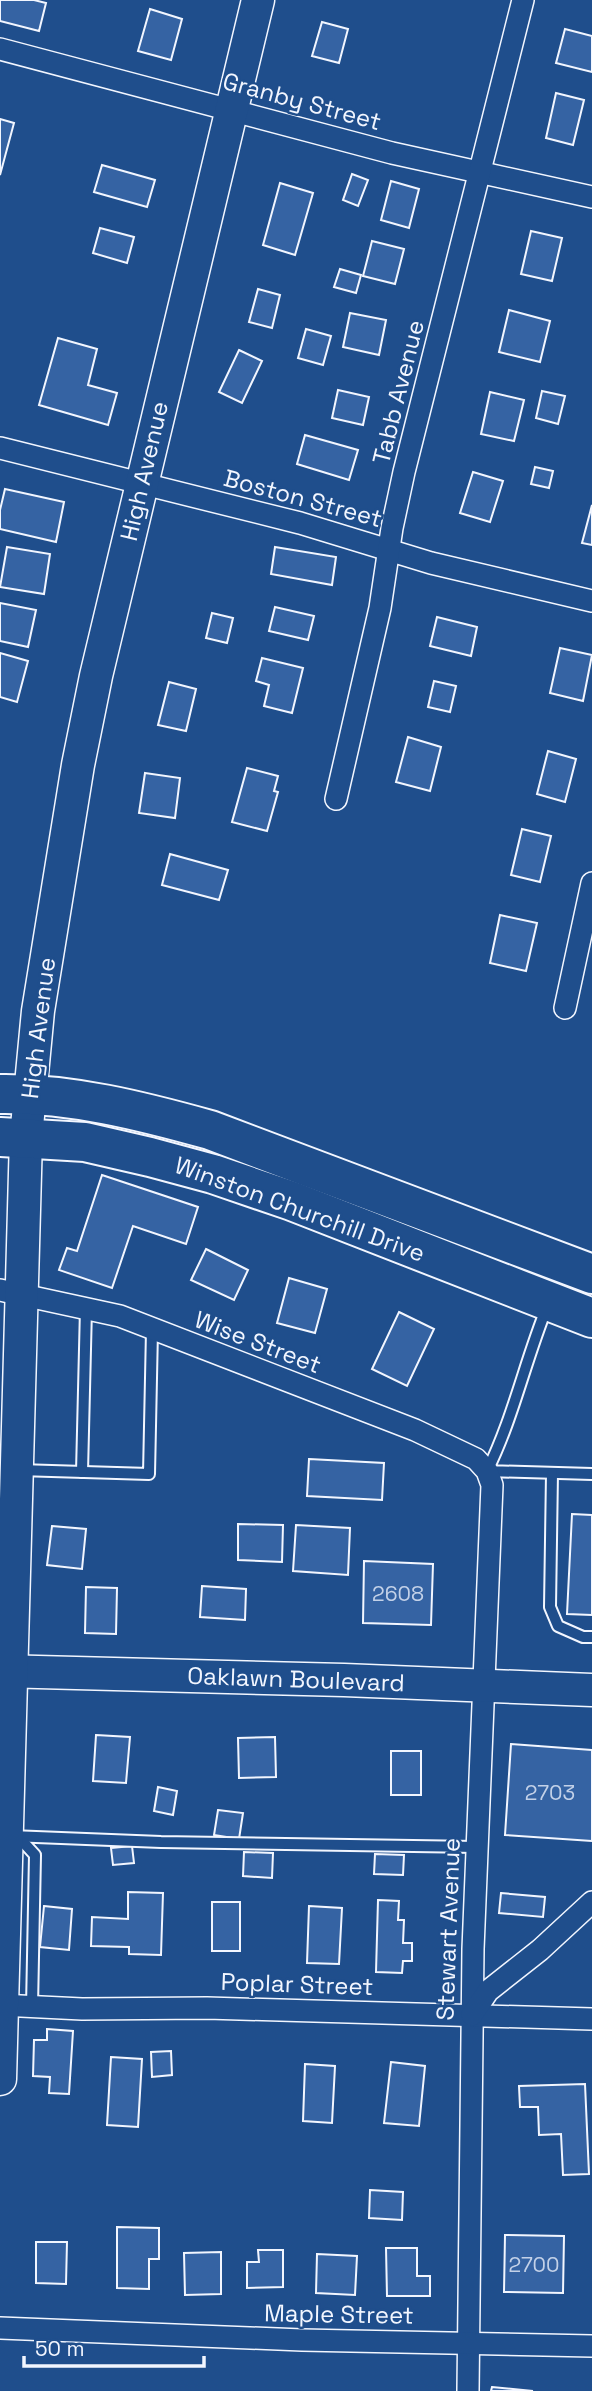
<svg xmlns="http://www.w3.org/2000/svg" width="592" height="2391" font-family="'Space Grotesk',sans-serif">
	<style>
		.building { fill: #3563a3; stroke: #f2f6ff; stroke-width: 2 }
		.lines { fill: none; stroke-linecap: round; stroke-linejoin: round }
		.lane-casing { stroke: #f2f6ff; stroke-width: 14 }
		.street-casing { stroke: #f2f6ff; stroke-width: 24 }
		.secondary-casing { stroke: #f2f6ff; stroke-width: 35 }
		.highway-casing { stroke: #f2f6ff; stroke-width: 42 }
		.lane { stroke: #1f4e8c; stroke-width: 10 }
		.street { stroke: #1f4e8c; stroke-width: 21 }
		.secondary { stroke: #1f4e8c; stroke-width: 32 }
		.highway { stroke: #1f4e8c; stroke-width: 38 }
		.labels { text-anchor: middle; dominant-baseline: central; stroke-width: 5; stroke-linejoin: round; paint-order: stroke }
		.number-label { font-size: 21px; fill: #c3d1e8 }
		.street-label { font-size: 24px; fill: #f2f6ff; stroke: #1f4e8c }
	</style>
	<rect width="100%" height="100%" fill="#1f4e8c"/>
	<g class="building">
		<path d="M0,0H34L46,3L39,31L0,21Z"/>
		<path d="M150,9L182,19L171,60L138,51Z"/>
		<path d="M322,22L348,29L339,63L312,56Z"/>
		<path d="M565,29L592,36V72L556,63Z"/>
		<path d="M556,93L584,100L573,145L546,138Z"/>
		<path d="M0,119L14,123L0,175Z"/>
		<path d="M102,165L155,180L147,207L94,192Z"/>
		<path d="M352,174L368,180L358,206L343,200Z"/>
		<path d="M391,181L419,189L409,228L381,220Z"/>
		<path d="M280,183L313,193L295,255L263,245Z"/>
		<path d="M100,228L134,237L127,263L93,253Z"/>
		<path d="M531,231L562,238L552,281L521,274Z"/>
		<path d="M372,241L404,249L395,284L363,276Z"/>
		<path d="M340,269L361,275L356,293L334,287Z"/>
		<path d="M258,289L280,295L272,328L249,322Z"/>
		<path d="M509,310L550,321L540,362L499,352Z"/>
		<path d="M350,313L386,320L379,355L343,347Z"/>
		<path d="M306,329L331,336L323,365L298,358Z"/>
		<path d="M58,338L97,349L88,385L117,393L108,425L39,405Z"/>
		<path d="M239,350L262,361L242,403L219,392Z"/>
		<path d="M338,390L369,397L363,425L332,418Z"/>
		<path d="M542,391L565,396L558,424L536,418Z"/>
		<path d="M490,392L524,400L514,441L481,434Z"/>
		<path d="M305,435L358,450L349,480L297,464Z"/>
		<path d="M535,467L553,471L549,488L531,484Z"/>
		<path d="M473,472L503,481L490,522L460,513Z"/>
		<path d="M5,489L64,502L56,542L0,529V510Z"/>
		<path d="M592,505V545L582,543Z"/>
		<path d="M7,547L50,554L44,594L0,587Z"/>
		<path d="M275,547L336,557L332,585L271,574Z"/>
		<path d="M0,603L36,610L28,647L0,641Z"/>
		<path d="M275,607L314,616L308,640L269,631Z"/>
		<path d="M212,613L233,618L227,643L206,638Z"/>
		<path d="M437,617L477,627L471,656L430,646Z"/>
		<path d="M560,648L592,655L583,701L550,693Z"/>
		<path d="M0,653L28,661L17,702L0,697Z"/>
		<path d="M262,658L303,668L292,713L264,706L269,685L256,681Z"/>
		<path d="M434,681L456,686L450,712L428,707Z"/>
		<path d="M169,682L196,689L186,731L158,725Z"/>
		<path d="M408,737L441,747L430,791L396,782Z"/>
		<path d="M548,751L576,759L565,802L537,794Z"/>
		<path d="M247,768L278,776L274,791L278,792L267,831L232,822Z"/>
		<path d="M145,773L180,778L175,818L139,813Z"/>
		<path d="M522,829L551,836L540,882L511,875Z"/>
		<path d="M170,854L228,870L219,900L162,885Z"/>
		<path d="M500,915L537,923L526,971L490,963Z"/>
		<path d="M102,1175L198,1207L186,1244L133,1226L112,1288L59,1270L67,1248L77,1251Z"/>
		<path d="M206,1249L248,1270L234,1300L191,1280Z"/>
		<path d="M289,1278L327,1289L315,1333L277,1323Z"/>
		<path d="M399,1312L434,1329L407,1386L372,1369Z"/>
		<path d="M309,1459L384,1463L382,1500L307,1496Z"/>
		<path d="M572,1514L592,1515V1615L567,1614Z"/>
		<path d="M238,1524L283,1525L282,1562L238,1560Z"/>
		<path d="M296,1525L350,1528L348,1575L293,1571Z"/>
		<path d="M52,1526L86,1529L82,1569L47,1565Z"/>
		<path d="M364,1561L433,1564L431,1625L363,1623Z"/>
		<path d="M202,1586L246,1589L245,1620L200,1617Z"/>
		<path d="M86,1587L117,1588L116,1634L85,1633Z"/>
		<path d="M96,1735L130,1737L126,1783L93,1781Z"/>
		<path d="M275,1737L276,1777L239,1778L238,1738Z"/>
		<path d="M511,1744L592,1750V1841L505,1835Z"/>
		<rect x="391" y="1751" width="30" height="44"/>
		<path d="M158,1787L177,1791L173,1815L154,1811Z"/>
		<path d="M218,1810L243,1813L239,1839L214,1835Z"/>
		<path d="M132,1846L134,1863L113,1865L111,1848Z"/>
		<path d="M244,1852L273,1853L272,1878L243,1876Z"/>
		<path d="M375,1854L404,1855L403,1875L374,1874Z"/>
		<path d="M128,1892L163,1893L161,1955L129,1954V1947L91,1946L92,1917L128,1919Z"/>
		<path d="M501,1893L545,1897L543,1917L499,1913Z"/>
		<path d="M378,1900L399,1901L398,1920H404L403,1943H412V1961H403L402,1973L376,1972Z"/>
		<rect x="212" y="1902" width="28" height="49"/>
		<path d="M44,1906L72,1909L69,1950L40,1947Z"/>
		<path d="M309,1906L342,1908L339,1964L307,1963Z"/>
		<path d="M47,2029L73,2031L69,2094L49,2093L50,2077L33,2076L34,2040H47Z"/>
		<path d="M171,2051L172,2075L152,2077L151,2052Z"/>
		<path d="M111,2057L142,2059L138,2127L107,2125Z"/>
		<path d="M391,2062L425,2066L419,2126L384,2123Z"/>
		<path d="M305,2064L335,2066L332,2123L303,2121Z"/>
		<path d="M585,2084L589,2174L563,2175L561,2134L539,2135L538,2107H520L519,2086Z"/>
		<path d="M370,2190L403,2192L402,2220L369,2218Z"/>
		<path d="M117,2227L159,2228V2259H149V2289L117,2288Z"/>
		<path d="M505,2235L564,2236L563,2293L504,2292Z"/>
		<path d="M36,2242H67L66,2284L36,2283Z"/>
		<path d="M386,2248H417V2276H430V2296H387Z"/>
		<path d="M258,2250H283V2287L247,2288V2262H259Z"/>
		<path d="M221,2252V2294L185,2295L184,2253Z"/>
		<path d="M317,2254L357,2256L355,2295L316,2293Z"/>
		<path d="M492,2387L533,2391H491Z"/>
	</g>
	<g class="lines">
		<defs>
			<g id="lane">
				<path d="M547,1307C525,1361 513,1419 487,1471L592,1474"/>
				<path d="M19,1470L149,1474L152,1330"/>
				<path d="M82,1472L86,1308"/>
				<path d="M552,1473L550,1607L558,1626L583,1637H592"/>
				<path d="M11,1836L161,1842L477,1847"/>
				<path d="M14,1839L24,1843L35,1855L32,2007"/>
			</g>
			<g id="street">
				<path d="M0,49L392,153L592,197"/>
				<path d="M0,448L300,523L431,563L592,601"/>
				<path d="M336,799L380,608L392,528L404,472L523,0"/>
				<path d="M565,1008L592,883"/>
				<path d="M0,1290L120,1316L415,1430L476,1459L487,1471L492,1485L473,1949L468,2391"/>
				<path d="M0,2005L82,2009L207,2008L592,2019"/>
				<path d="M472,2015L488,1991L540,1950L592,1902"/>
				<path d="M0,2328L302,2340L592,2346"/>
			</g>
			<g id="secondary">
				<path d="M0,1671L344,1680L592,1690"/>
				<path d="M0,2079L26,1137L38,1011L78,765L96,676L258,0"/>
			</g>
			<g id="highway">
				<path d="M0,1094C71,1093 142,1111 210,1130L592,1274"/>
				<path d="M0,1137L85,1142L150,1157L213,1174L292,1201L592,1318"/>
			</g>
		</defs>
		<use href="#lane" class="lane-casing"/>
		<use href="#street" class="street-casing"/>
		<use href="#secondary" class="secondary-casing"/>
		<use href="#highway" class="highway-casing"/>
		<use href="#lane" class="lane"/>
		<use href="#street" class="street"/>
		<use href="#secondary" class="secondary"/>
		<use href="#highway" class="highway"/>
	</g>
	<g class="labels">
		<g class="number-label">
			<text x="398" y="1593">2608</text>
			<text x="550" y="1792">2703</text>
			<text x="534" y="2264">2700</text>
		</g>
		<g class="street-label">
			<text transform="translate(302 101) rotate(15)">Granby Street</text>
			<text transform="translate(398 392) rotate(-76)">Tabb Avenue</text>
			<text transform="translate(144 471) rotate(-77)">High Avenue</text>
			<text transform="translate(303 498) rotate(15)">Boston Street</text>
			<text transform="translate(38 1028) rotate(-83)">High Avenue</text>
			<text transform="translate(300 1209) rotate(20)">Winston Churchill Drive</text>
			<text transform="translate(258 1342) rotate(21)">Wise Street</text>
			<text transform="translate(296 1679) rotate(2)">Oaklawn Boulevard</text>
			<text transform="translate(448 1929) rotate(-88)">Stewart Avenue</text>
			<text transform="translate(297 1984) rotate(2)">Poplar Street</text>
			<text transform="translate(339 2314) rotate(1)">Maple Street</text>
		</g>
	</g>
	<path d="M24 2356v10h180v-10" fill="none" stroke="#f2f6ff" stroke-width="3.5"/>
	<text x="35" y="2356" font-size="21" fill="#f2f6ff" stroke="#1f4e8c" stroke-width="5" paint-order="stroke">50 m</text>
</svg>
